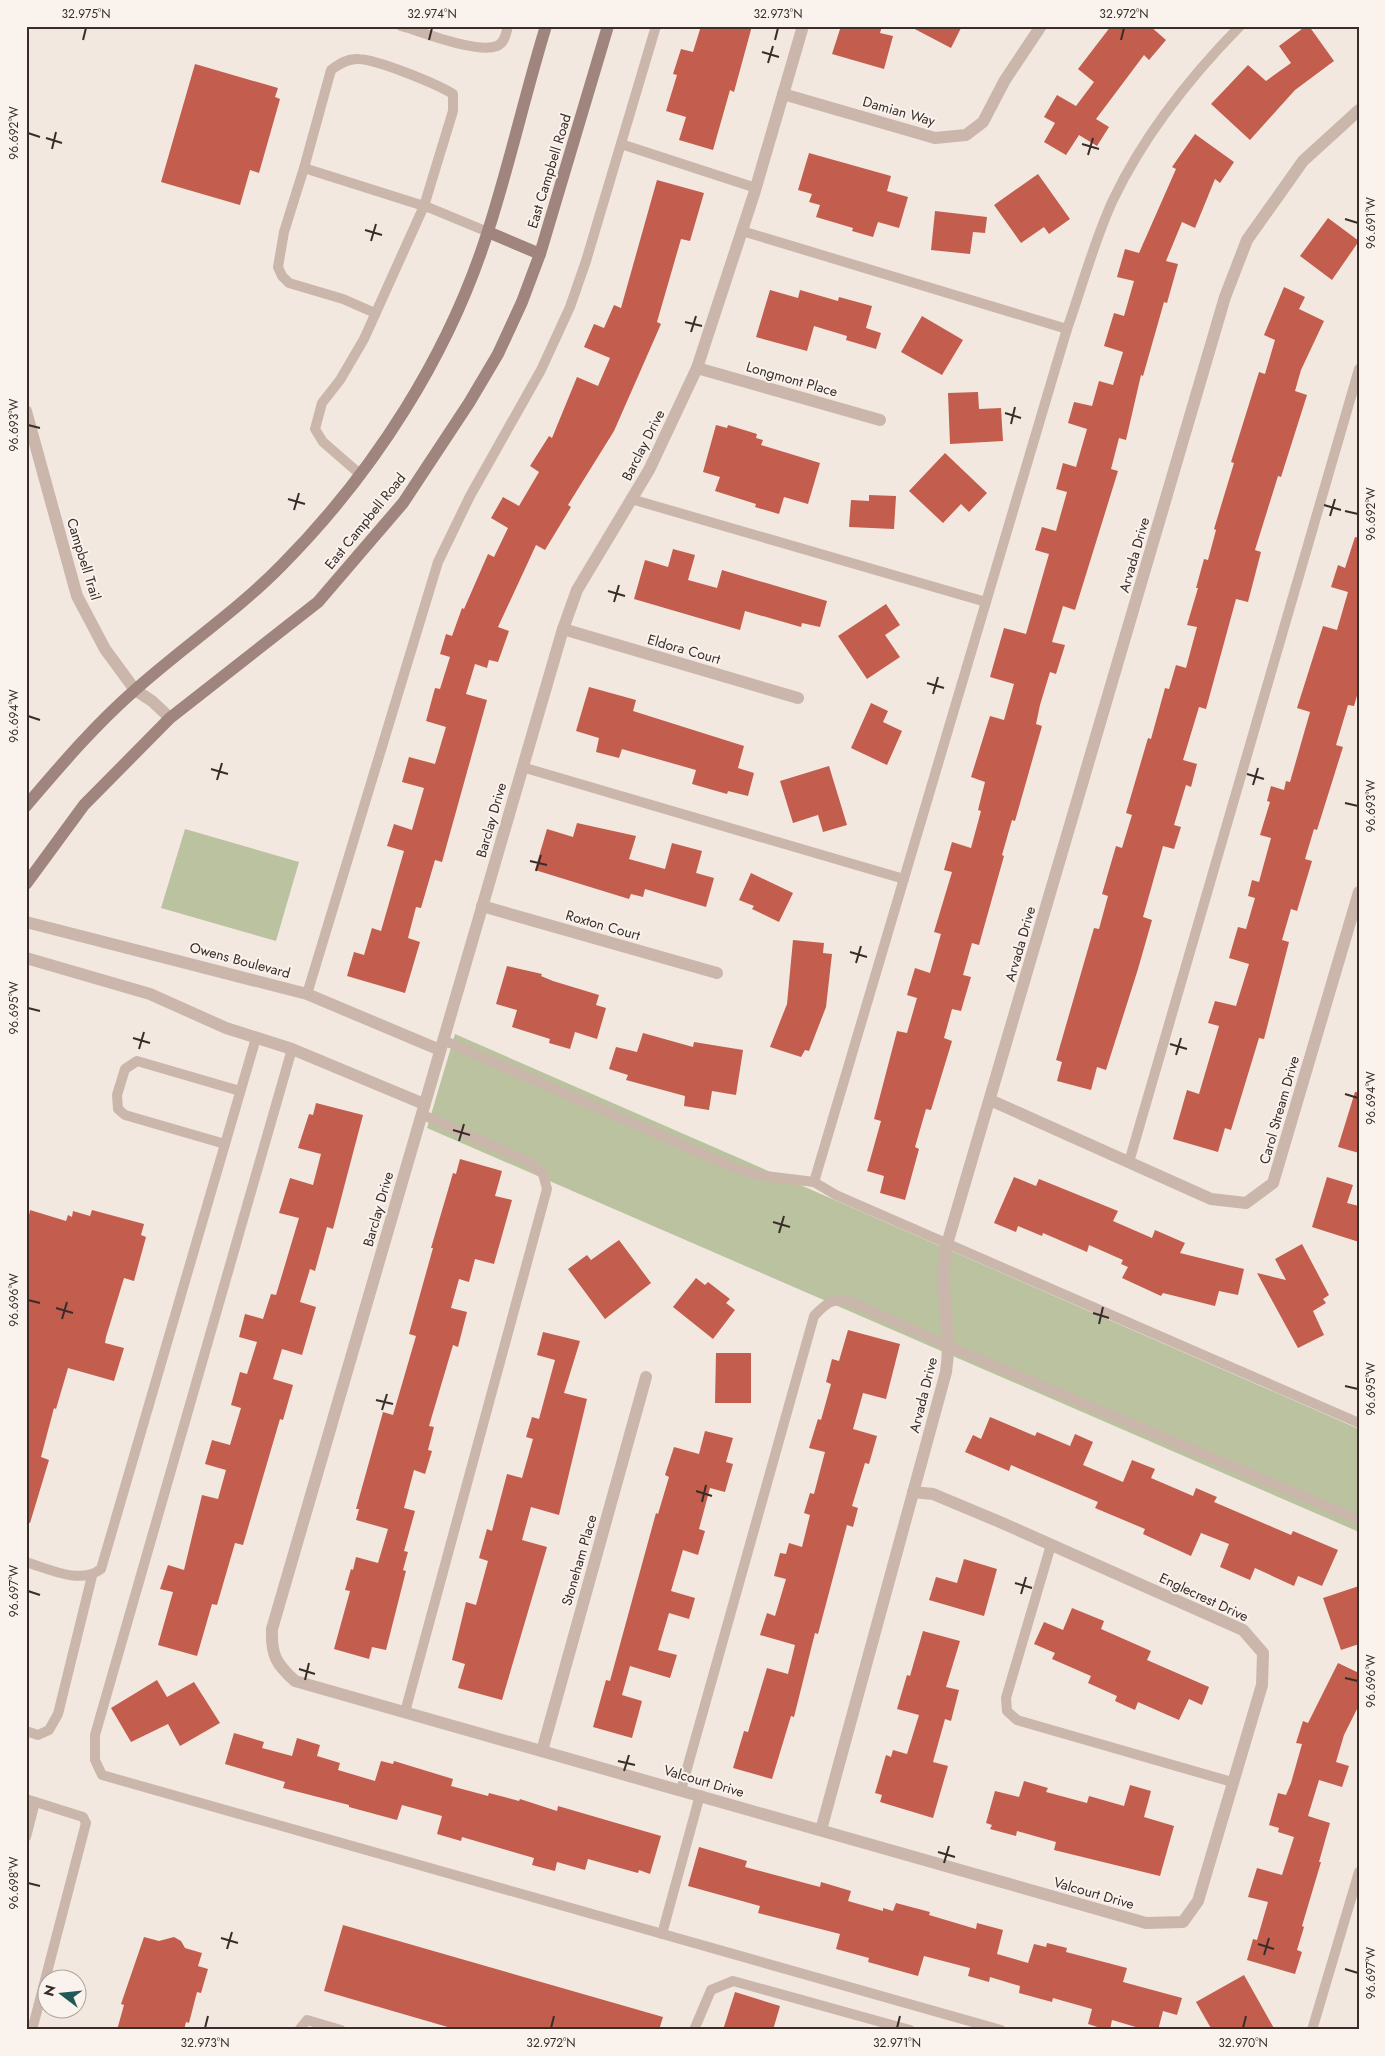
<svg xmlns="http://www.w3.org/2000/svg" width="1385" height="2056" font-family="Jost,sans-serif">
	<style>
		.green { fill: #bac29f }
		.building { fill: #c35d4d }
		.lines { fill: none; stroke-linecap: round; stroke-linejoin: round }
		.service { stroke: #cbb6ab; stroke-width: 10 }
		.minor { stroke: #cbb6ab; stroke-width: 12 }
		.tertiary { stroke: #cbb6ab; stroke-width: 12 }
		.secondary { stroke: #9f857d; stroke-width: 12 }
		.ticks { fill: none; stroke: #392d2a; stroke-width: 2 }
		.labels { text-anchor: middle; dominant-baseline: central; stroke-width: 4; stroke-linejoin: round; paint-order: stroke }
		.street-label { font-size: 14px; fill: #392d2a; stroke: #faf2ec }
		.neatline { fill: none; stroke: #392d2a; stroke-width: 2 }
		.ticks-label { font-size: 12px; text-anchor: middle; fill: #392d2a }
	</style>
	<rect width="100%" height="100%" fill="#f3e8e0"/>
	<g class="green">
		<path d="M185,829L299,862L276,941L161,908Z"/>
		<path d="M455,1034L1359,1429V1532L427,1128Z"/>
	</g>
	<g class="building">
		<path d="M701,26H752L734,92L730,90L713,150L679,140L686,117L666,111L677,75L673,74L681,49L693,52Z"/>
		<path d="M841,26H882L880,33L893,36L884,69L832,54Z"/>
		<path d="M909,26H962L951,48Z"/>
		<path d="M1111,26H1150L1166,40L1149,60L1144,55L1096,119L1109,127L1097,146L1079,135L1066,155L1044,142L1055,123L1044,117L1057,95L1076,106L1094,82L1078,69Z"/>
		<path d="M1306,26H1309L1334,61L1295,90L1250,140L1211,104L1248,65L1266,81L1291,63L1279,46Z"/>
		<path d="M195,64L278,88L275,97L280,99L259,173L250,170L240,205L161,182Z"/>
		<path d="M1195,134L1234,162L1220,183L1215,179L1195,228L1182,222L1166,261L1178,264L1167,303L1164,302L1143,376L1141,375L1126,440L1119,438L1111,469L1118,471L1075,610L1063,606L1052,642L1065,645L1056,674L1050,672L1040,705L1036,724L1042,726L1015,821L1012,820L1002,855L1004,856L979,945L972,943L963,975L971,977L961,1011L952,1009L944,1038L952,1041L931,1110L926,1109L915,1147L919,1149L905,1200L880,1193L884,1176L867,1171L881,1121L874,1119L897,1031L907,1033L917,998L907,995L915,968L930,973L941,934L934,932L952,872L944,870L952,842L971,848L981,811L978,810L985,782L971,777L990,716L1004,720L1014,684L990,677L1004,628L1026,634L1049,554L1035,550L1042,527L1056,531L1067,492L1056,489L1063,463L1076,467L1087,429L1068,423L1074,402L1092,406L1099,381L1113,385L1123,352L1104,346L1114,313L1124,316L1134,281L1117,277L1125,249L1139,253L1176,169L1172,167Z"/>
		<path d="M809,153L891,176L887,191L908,197L899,228L878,222L873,237L852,231L853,228L816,217L820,205L809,202L812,194L798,190Z"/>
		<path d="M1038,174L1070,219L1049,234L1044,227L1021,243L994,205Z"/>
		<path d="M657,180L704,193L690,241L681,239L657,322L661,324L614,431L568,505L571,507L545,550L536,545L498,627L509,631L498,662L489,660L487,668L475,664L466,694L487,700L442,862L435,860L421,908L416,907L408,938L420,942L405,993L347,976L354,952L364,955L372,928L381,931L404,851L387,846L394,824L412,830L424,788L402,782L409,757L435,764L446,727L426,721L435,688L440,689L450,657L440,654L446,634L452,636L462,608L464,609L488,554L494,557L508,528L491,518L503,497L519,506L539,472L530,466L549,436L552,438L577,377L598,386L610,358L584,347L594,324L604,328L614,305L621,308Z"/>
		<path d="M935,211L987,217L985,233L973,232L970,254L931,250Z"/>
		<path d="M1328,218L1359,241L1332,280L1300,256Z"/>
		<path d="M1284,287L1305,297L1299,309L1324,321L1301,370L1295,391L1307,395L1281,477L1278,476L1255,550L1261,552L1248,602L1236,599L1206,709L1199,707L1183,760L1197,764L1191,787L1186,785L1174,825L1181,827L1174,849L1163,846L1143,917L1152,920L1138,969L1106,1070L1097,1067L1091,1090L1057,1081L1062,1062L1056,1060L1094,928L1099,929L1108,896L1102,894L1116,846L1122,848L1132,815L1126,813L1148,738L1151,739L1165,688L1169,689L1176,665L1186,668L1197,627L1187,625L1198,588H1196L1204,559L1208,560L1216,530L1214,529L1234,463L1231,462L1259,372L1265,374L1275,340L1264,335Z"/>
		<path d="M770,290L798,298L800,290L838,301L839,297L872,306L866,328L881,333L876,349L846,340L847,336L814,326L807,351L756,337Z"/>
		<path d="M922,316L963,340L942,375L901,352Z"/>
		<path d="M978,392L979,409L1001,408L1003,441L950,444L948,393Z"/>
		<path d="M716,425L727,428L728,425L757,434L756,438L763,440L761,445L820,463L808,504L784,497L779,514L755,507L756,504L715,491L720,477L703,472Z"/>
		<path d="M945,453L987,493L969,512L961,504L943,523L909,491Z"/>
		<path d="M869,495L896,496L894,529L849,527L851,500L869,501Z"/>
		<path d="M1355,537L1359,538V689L1354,706L1348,705L1336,745L1343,747L1317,830L1314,829L1305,859L1312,861L1297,911L1291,909L1282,940L1289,942L1264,1039L1259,1038L1231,1130L1225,1128L1218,1152L1173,1139L1187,1090L1199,1094L1219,1026L1208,1023L1215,1001L1236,1006L1249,964L1229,958L1238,927L1246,929L1255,898L1248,896L1252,880L1259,882L1271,838L1260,835L1270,802L1267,801L1271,786L1284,790L1286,781L1290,782L1310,712L1297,708L1323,626L1337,630L1348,592L1331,587L1338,565L1345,568Z"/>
		<path d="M673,549L695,555L688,580L717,588L722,570L827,601L820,627L802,623L801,627L745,611L740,630L634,599L645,560L668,567Z"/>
		<path d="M886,604L900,625L885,635L900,657L867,679L838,636Z"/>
		<path d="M589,687L636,700L633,711L744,746L738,768L754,773L748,796L728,791L727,794L692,784L696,770L622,749L619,758L596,752L599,738L576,731Z"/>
		<path d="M871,703L888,711L883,722L902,731L887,765L851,748Z"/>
		<path d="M829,766L847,825L823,832L818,815L793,823L780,781Z"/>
		<path d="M577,823L636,836L629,859L665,869L672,843L702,851L696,873L714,878L706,907L645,889L643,897L631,894L629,899L535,870L547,829L573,837Z"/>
		<path d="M751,873L793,893L779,922L752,909L754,906L739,900Z"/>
		<path d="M793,940L824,943L823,953L832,954L826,1007L809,1051L805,1050L801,1057L770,1047L787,1004Z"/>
		<path d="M507,966L542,974L541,976L553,981L599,995L596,1005L606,1008L597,1039L575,1032L570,1049L549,1043L550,1039L512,1027L517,1010L496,1004Z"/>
		<path d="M643,1033L693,1047L694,1042L743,1050L736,1095L712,1091L709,1110L684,1106L685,1096L626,1080L628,1075L609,1069L616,1047L637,1052Z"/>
		<path d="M1355,1092H1359V1153L1338,1147Z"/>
		<path d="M316,1103L363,1115L333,1229L327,1227L315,1271L310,1269L300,1302L316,1307L302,1355L282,1349L273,1379L293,1385L283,1420L280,1419L243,1545L235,1543L217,1605L212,1604L197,1656L158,1645L173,1592L160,1589L168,1565L184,1570L202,1495L218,1499L226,1470L205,1464L212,1440L230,1445L241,1408L231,1405L240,1372L247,1374L257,1342L239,1337L245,1314L263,1319L271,1294L276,1295L299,1218L279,1213L290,1178L313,1185L321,1154L298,1148L309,1114L313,1115Z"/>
		<path d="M460,1159L502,1171L495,1196L512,1200L494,1264L475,1259L469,1282L459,1279L451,1308L467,1312L458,1347L453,1345L429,1426L434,1427L428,1450L432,1451L425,1474L414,1470L404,1508L415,1511L404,1551L408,1552L403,1570L406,1571L386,1650L372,1647L369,1659L334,1649L350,1591L345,1590L351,1569L353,1570L356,1557L378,1563L388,1529L356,1520L359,1509H356L383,1412L393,1415L416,1336L409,1334L433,1248H431L453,1173L456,1174Z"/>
		<path d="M1014,1177L1036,1186L1039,1179L1118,1211L1113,1221L1152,1238L1155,1230L1185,1243L1180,1253L1244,1269L1238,1295L1219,1291L1215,1306L1163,1293L1161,1296L1122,1278L1128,1267L1121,1264L1123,1260L1089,1245L1087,1252L1043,1233L1042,1236L1018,1226L1016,1232L994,1223Z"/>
		<path d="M1327,1177L1353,1185L1347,1203L1359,1206V1242L1312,1227Z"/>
		<path d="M30,1210L66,1221L68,1215L72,1217L73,1211L90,1216L92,1210L144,1224L141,1235L146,1237L134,1281L124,1278L106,1337L105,1343L124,1348L114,1381L68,1368L56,1409L54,1408L41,1457L49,1460L30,1523L26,1522V1215H29Z"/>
		<path d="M619,1240L651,1283L605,1319L568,1269L587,1255L591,1260Z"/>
		<path d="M1302,1244L1329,1295L1323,1299L1326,1303L1313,1311L1324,1335L1298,1348L1257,1273L1286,1280L1275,1259Z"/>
		<path d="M696,1278L705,1285L708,1282L730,1299L726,1303L735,1310L713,1339L673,1307Z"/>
		<path d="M848,1330L900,1344L886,1399L863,1393L853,1429L877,1436L869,1464L865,1463L852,1506L858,1508L853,1527L847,1525L818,1634L815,1633L794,1717L791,1716L772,1779L733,1768L744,1731L748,1732L767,1668L788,1674L795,1645L760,1635L767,1613L775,1616L786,1579L774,1576L780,1553L786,1554L789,1543L802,1547L810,1515L804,1513L810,1493L814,1494L825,1452L809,1448L818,1419L821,1420L831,1384L826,1382L832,1359L839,1361Z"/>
		<path d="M543,1332L580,1341L564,1393L587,1399L559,1515L531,1507L522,1540L547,1547L502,1700L458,1688L465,1664L452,1660L466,1602L476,1605L488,1561L479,1558L487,1529L492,1531L507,1474L522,1478L533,1439L526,1437L532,1417L539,1419L555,1360L537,1355Z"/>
		<path d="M716,1353H751V1403H715Z"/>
		<path d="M990,1417L1035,1436L1037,1432L1070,1446L1075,1434L1093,1442L1083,1465L1123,1482L1132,1460L1155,1469L1151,1478L1193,1496L1196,1488L1217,1497L1214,1502L1291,1535L1293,1531L1338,1550L1322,1586L1298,1576L1294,1586L1255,1568L1250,1580L1220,1567L1229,1544L1201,1533L1191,1556L1143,1534L1145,1529L1095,1508L1098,1502L1011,1465L1009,1471L965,1452L973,1435L981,1439Z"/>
		<path d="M705,1431L733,1438L726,1462L733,1464L725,1492L710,1488L699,1529L705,1531L698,1555L683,1550L671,1591L695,1598L689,1619L669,1613L658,1650L677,1655L670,1678L630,1666L622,1695L642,1701L632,1738L593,1727L606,1680L610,1681L656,1513L658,1514L669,1477L665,1475L674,1447L699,1454Z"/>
		<path d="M964,1559L997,1569L984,1616L929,1600L936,1577L957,1583Z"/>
		<path d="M1359,1586V1644L1341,1650L1323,1598Z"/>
		<path d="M1072,1608L1104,1621L1101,1629L1151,1651L1147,1660L1209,1687L1202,1705L1189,1699L1179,1720L1138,1702L1135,1710L1115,1701L1117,1696L1088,1683L1091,1676L1052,1659L1055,1653L1034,1644L1044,1622L1063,1630Z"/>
		<path d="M923,1631L960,1641L946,1687L959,1690L951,1721L945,1719L933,1762L948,1766L933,1818L880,1802L882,1795L875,1793L886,1755L891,1757L893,1750L907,1754L919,1715L897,1709L907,1675L910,1676Z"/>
		<path d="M1338,1663L1359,1673V1705L1344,1735L1336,1762L1349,1766L1342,1787L1319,1780L1308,1816L1330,1823L1319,1862H1321L1302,1926L1304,1927L1297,1950L1302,1952L1295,1974L1247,1960L1253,1939L1257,1940L1268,1902L1248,1897L1257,1868L1282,1875L1294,1837L1278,1832L1279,1828L1269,1825L1278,1793L1286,1795L1291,1783L1302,1744L1296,1743L1303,1721L1308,1723Z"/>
		<path d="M157,1680L167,1697L194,1682L220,1723L180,1746L168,1724L131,1742L111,1708Z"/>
		<path d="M234,1733L264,1742L262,1748L292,1756L297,1738L320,1745L317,1756L340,1763L338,1770L375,1781L381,1761L393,1764L394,1761L453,1779L451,1786L488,1796L489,1793L519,1801L520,1799L557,1811L558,1806L661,1836L650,1874L639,1870L638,1873L588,1859L585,1870L557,1862L555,1871L532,1865L534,1858L462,1837L461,1841L437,1834L442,1816L402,1805L397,1820L349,1807V1805L283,1788L285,1782L225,1764Z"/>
		<path d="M1024,1781L1048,1788L1046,1792L1087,1803L1089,1796L1124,1806L1130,1785L1151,1791L1144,1817L1174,1826L1160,1876L1054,1850L1056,1842L1017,1831L1016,1836L990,1829L992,1825L986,1823L995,1791L1019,1797Z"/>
		<path d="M699,1847L747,1861L745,1867L820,1887L821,1882L851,1891L848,1901L883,1911V1908L893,1911L896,1903L930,1912L929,1915L976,1929L977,1923L1003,1930L997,1954L1028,1963L1034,1944L1046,1947L1047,1943L1067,1948L1066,1952L1127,1968L1123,1982L1182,1998L1177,2015L1163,2011L1158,2030H1146L1112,2020L1110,2030H1107L1088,2024L1092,2009L1053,1998L1052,2002L1019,1993L1020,1986L990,1977L989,1982L968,1976L970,1968L924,1956L918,1976L868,1962L869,1958L836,1949L840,1934L758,1913L760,1906L688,1886Z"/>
		<path d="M343,1925L663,2017L659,2030H458L324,1991Z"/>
		<path d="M144,1937L159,1941L174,1937L181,1941L185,1948L202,1953L198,1966L208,1969L201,1993L197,1992L189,2023L186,2022L184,2030H117L124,2005L121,2004Z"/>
		<path d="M1244,1975L1275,2030H1212L1196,2002Z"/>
		<path d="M735,1992L780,2006L773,2030H723Z"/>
	</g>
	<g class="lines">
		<g class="service">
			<path d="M401,26C424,32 476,54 497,46C505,43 506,33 508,26"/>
			<path d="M621,144L756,188"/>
			<path d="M304,168L284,232L278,267L282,276L289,283L343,299L375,313"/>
			<path d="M742,231L1067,329"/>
			<path d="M361,475L323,442L315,429L322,403L340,380L364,339L424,206L453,111V94C435,83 378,60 359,59C348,58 339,64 331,70L304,168L424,206L430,208L488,232"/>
			<path d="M631,499L986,602"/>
			<path d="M522,767L904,879"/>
			<path d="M307,994L438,562L470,496L541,370L570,307L586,261L656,26"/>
			<path d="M443,1040L735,1168L757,1175L814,1182L1067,329C1082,287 1094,241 1113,200C1144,135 1189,78 1240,26"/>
			<path d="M292,1049L95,1735V1760L102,1775L1001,2030"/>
			<path d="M225,1144L125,1115L118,1109L117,1095L125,1069L137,1061L240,1091"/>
			<path d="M1129,1162L1359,369"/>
			<path d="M814,1182L836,1195L1359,1423"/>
			<path d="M1051,1545L1006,1698L1007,1711L1017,1720L1232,1782"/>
			<path d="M26,1562C49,1569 80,1585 101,1569L256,1038"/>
			<path d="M405,1712L547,1189L543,1174L529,1162L421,1114"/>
			<path d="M26,1731L38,1735L49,1730L58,1714L92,1576"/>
			<path d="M681,1790L814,1316C828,1301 834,1297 854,1303L950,1347L1359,1520"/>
			<path d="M26,1799L83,1817L86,1823L32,2030"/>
			<path d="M26,1837L35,1802"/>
			<path d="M662,1934L700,1795"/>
			<path d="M299,2030L307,2020L341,2030"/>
			<path d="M694,2030L711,1990L733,1981L910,2030"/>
			<path d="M1312,2030L1359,1872"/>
		</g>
		<g class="minor">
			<path d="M803,26L754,194L697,368L649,470L577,590L563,629L272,1629C271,1655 276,1664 295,1681L1146,1923L1183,1922L1198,1901L1262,1685L1263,1653L1243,1630L1000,1522L933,1494L913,1492"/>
			<path d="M783,94L935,138L966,135L983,122L1005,80L1041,26"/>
			<path d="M697,368L880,420"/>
			<path d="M26,411L77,596L105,649L135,690L152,701L170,718"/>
			<path d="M563,629L798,698"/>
			<path d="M482,906L717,973"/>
			<path d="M990,1100L1211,1199L1246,1203L1273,1183L1359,892"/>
			<path d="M542,1751L646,1377"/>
			<path d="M821,1830L946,1372C953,1327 937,1290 947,1244L1225,297L1247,240L1303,161L1359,110"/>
		</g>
		<g class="tertiary">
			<path d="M26,922L307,994L440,1050"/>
			<path d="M26,958L150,994L226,1028L292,1049L424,1104"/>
		</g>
		<g class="secondary">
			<path d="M488,232L540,254"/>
			<path d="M26,806C61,765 94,726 135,690C183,647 237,611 282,565C374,472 449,355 488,231C510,163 525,94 546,26"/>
			<path d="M26,884L84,805L170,718L318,602L403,503L469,403L498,354L522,302L540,254L608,26"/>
		</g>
	</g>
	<path class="ticks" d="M83,40L86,28M429,40L432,28M775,40L778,28M1121,40L1124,28M762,52L779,57M768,63L773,46M28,133L40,137M46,138L62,143M1082,144L1099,149M52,149L56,132M1088,155L1093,138M1345,219L1358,223M365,230L382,235M371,241L376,224M685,322L702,326M691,332L696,316M1005,413L1021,418M1011,424L1015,407M28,425L40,428M288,499L305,504M1324,505L1341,510M294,510L299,493M1345,511L1358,514M1330,516L1335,499M608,591L625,596M614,602L619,585M927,683L944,688M933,694L938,677M28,716L40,720M211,769L228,774M1247,774L1264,779M217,780L222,763M1253,785L1258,768M1345,803L1358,806M530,861L547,865M536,871L541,855M850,952L867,957M856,963L861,946M28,1008L40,1011M133,1038L150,1043M1170,1044L1187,1049M139,1049L144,1032M1176,1055L1181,1038M1345,1094L1358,1098M453,1130L470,1135M459,1141L464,1124M773,1222L790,1227M779,1233L784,1216M28,1300L40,1303M56,1308L73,1313M1093,1313L1109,1318M62,1319L67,1302M1099,1324L1103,1307M1345,1386L1358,1389M376,1400L393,1404M382,1410L387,1394M696,1491L712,1496M702,1502L706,1485M1015,1583L1032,1588M28,1591L40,1595M1021,1594L1026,1577M299,1669L315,1674M1345,1678L1358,1681M305,1680L309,1663M618,1761L635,1765M624,1771L629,1755M938,1852L955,1857M944,1863L949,1846M28,1883L40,1886M221,1938L238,1943M1258,1944L1274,1949M227,1949L232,1932M1264,1955L1269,1938M1345,1969L1358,1973M205,2028L208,2016M551,2028L554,2016M897,2028L900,2016M1243,2028L1246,2016"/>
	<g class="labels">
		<g class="street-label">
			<text transform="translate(899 111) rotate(16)">Damian Way</text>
			<text transform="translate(549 171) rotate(-73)">East Campbell Road</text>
			<text transform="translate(792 379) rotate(16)">Longmont Place</text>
			<text transform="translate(643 445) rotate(-63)">Barclay Drive</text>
			<text transform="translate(365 521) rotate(-51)">East Campbell Road</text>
			<text transform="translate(1134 555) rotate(-74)">Arvada Drive</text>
			<text transform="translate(84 559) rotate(73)">Campbell Trail</text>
			<text transform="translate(684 649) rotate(16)">Eldora Court</text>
			<text transform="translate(491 820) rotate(-74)">Barclay Drive</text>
			<text transform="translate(603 925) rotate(16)">Roxton Court</text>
			<text transform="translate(1020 944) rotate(-74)">Arvada Drive</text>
			<text transform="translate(240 960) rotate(15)">Owens Boulevard</text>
			<text transform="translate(1279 1110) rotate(-74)">Carol Stream Drive</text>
			<text transform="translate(378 1209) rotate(-74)">Barclay Drive</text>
			<text transform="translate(923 1395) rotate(-76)">Arvada Drive</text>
			<text transform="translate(579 1560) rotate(-74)">Stoneham Place</text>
			<text transform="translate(1204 1597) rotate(25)">Englecrest Drive</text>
			<text transform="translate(704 1781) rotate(16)">Valcourt Drive</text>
			<text transform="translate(1094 1893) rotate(16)">Valcourt Drive</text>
		</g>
	</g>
	<rect width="1385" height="2056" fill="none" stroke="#faf2ec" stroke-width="55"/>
	<g transform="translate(62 1994) rotate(286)"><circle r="24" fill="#faf2ec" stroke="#ada39e"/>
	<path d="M0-4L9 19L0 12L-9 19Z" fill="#205a57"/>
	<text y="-8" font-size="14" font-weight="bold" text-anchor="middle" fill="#392d2a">N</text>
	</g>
	<rect x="28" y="28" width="1330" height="2000" class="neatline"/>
	<g class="ticks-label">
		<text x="86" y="18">32.975°N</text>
		<text x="432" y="18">32.974°N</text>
		<text x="778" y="18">32.973°N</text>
		<text x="1124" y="18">32.972°N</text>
		<text transform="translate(14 133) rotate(-90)" y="4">96.692°W</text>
		<text transform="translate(1371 223) rotate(-90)" y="4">96.691°W</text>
		<text transform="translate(14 425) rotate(-90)" y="4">96.693°W</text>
		<text transform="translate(1371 514) rotate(-90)" y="4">96.692°W</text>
		<text transform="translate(14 716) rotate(-90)" y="4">96.694°W</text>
		<text transform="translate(1371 806) rotate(-90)" y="4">96.693°W</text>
		<text transform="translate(14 1008) rotate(-90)" y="4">96.695°W</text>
		<text transform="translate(1371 1098) rotate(-90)" y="4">96.694°W</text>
		<text transform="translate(14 1300) rotate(-90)" y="4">96.696°W</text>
		<text transform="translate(1371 1389) rotate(-90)" y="4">96.695°W</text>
		<text transform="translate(14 1591) rotate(-90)" y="4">96.697°W</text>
		<text transform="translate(1371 1681) rotate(-90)" y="4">96.696°W</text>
		<text transform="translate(14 1883) rotate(-90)" y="4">96.698°W</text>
		<text transform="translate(1371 1973) rotate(-90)" y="4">96.697°W</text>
		<text x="205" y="2047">32.973°N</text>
		<text x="551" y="2047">32.972°N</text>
		<text x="897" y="2047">32.971°N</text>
		<text x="1243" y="2047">32.970°N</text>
	</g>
</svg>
